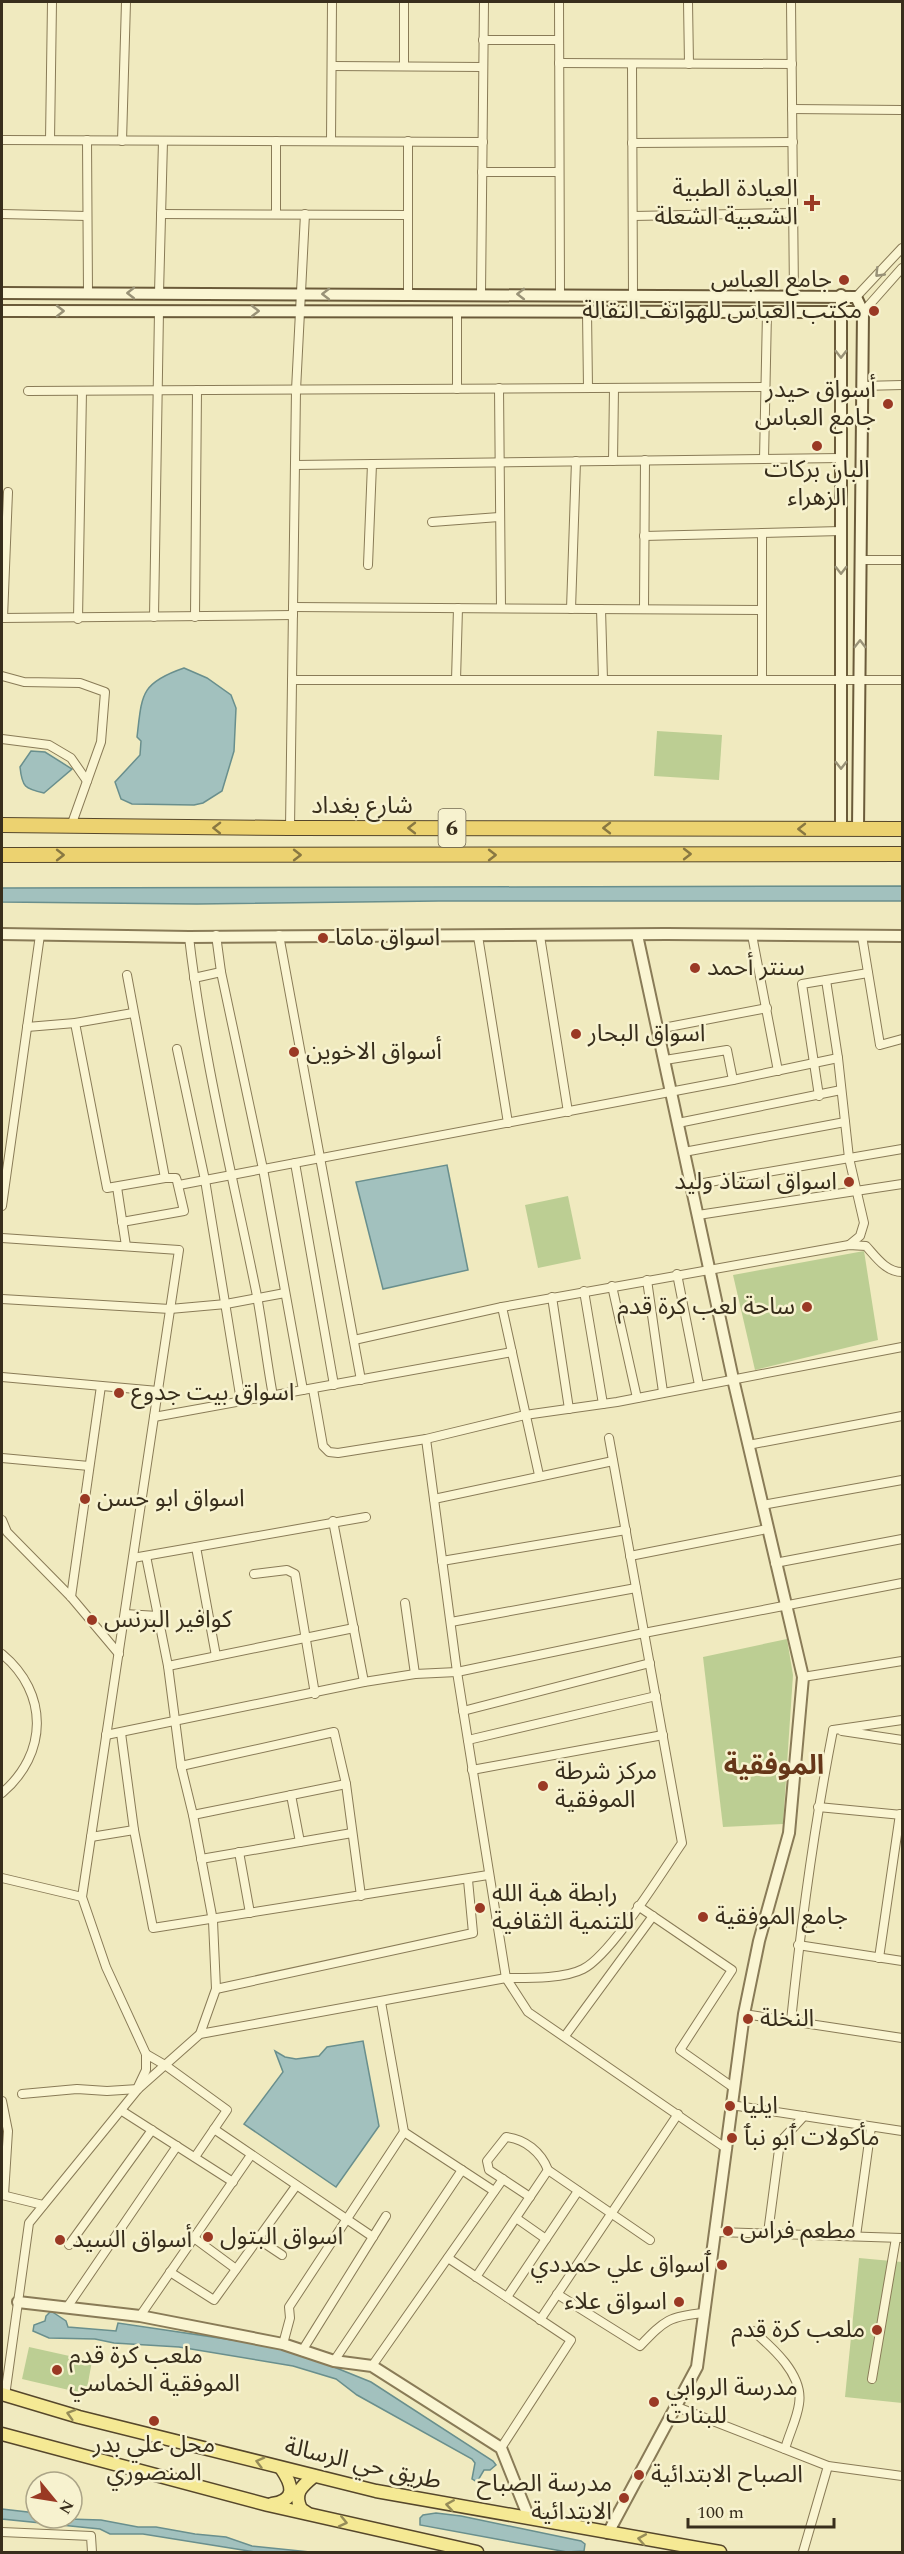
<svg xmlns="http://www.w3.org/2000/svg" width="904" height="2554" font-family="Spectral,'Noto Sans Arabic',serif">
	<style>
		.green { fill: #bcce93 }
		.water { fill: #a2c1be; stroke: #698f8d; stroke-width: 1.5 }
		.lines { fill: none; stroke-linecap: round; stroke-linejoin: round }
		.minor-casing { stroke: #897b57; stroke-width: 10 }
		.tertiary-casing { stroke: #897b57; stroke-width: 14 }
		.secondary-casing { stroke: #6b5b3a; stroke-width: 14 }
		.primary-casing { stroke: #56472b; stroke-width: 15 }
		.trunk-casing { stroke: #56472b; stroke-width: 16 }
		.minor { stroke: #faf5d2; stroke-width: 8 }
		.tertiary { stroke: #faf5d2; stroke-width: 10 }
		.secondary { stroke: #faf5d2; stroke-width: 10 }
		.primary { stroke: #f5e994; stroke-width: 12 }
		.trunk { stroke: #ecd270; stroke-width: 14 }
		.oneway { stroke: #999277 }
		.oneway2 { stroke: #897842 }
		.oneway3 { stroke: #968c58 }
		.poi-dot { fill: #9a3924; stroke: #f7f2cf; stroke-width: 2 }
		.labels { text-anchor: middle; dominant-baseline: central; stroke-width: 5; stroke-linejoin: round; paint-order: stroke }
		.shield { fill: #f7f2cf; stroke: #716952; stroke-width: 1.5 }
		.shield-label { font-size: 22px; font-weight: bold; fill: #382e1c }
		.poi-label { font-size: 24px; fill: #382e1c; stroke: #f7f2cf; text-anchor: start }
		.street-label { font-size: 24px; fill: #382e1c; stroke: #f7f2cf }
		.quarter-label { font-size: 27px; font-weight: bold; fill: #663719; stroke: #f7f2cf }
	</style>
	<rect width="100%" height="100%" fill="#f0eabf"/>
	<g class="green">
		<path d="M657,731L722,735L719,780L654,776Z"/>
		<path d="M568,1196L581,1259L538,1268L525,1205Z"/>
		<path d="M864,1251L878,1340L755,1370L733,1275Z"/>
		<path d="M787,1639L793,1675L783,1824L723,1827L703,1657Z"/>
		<path d="M859,2258L902,2262V2403L845,2397Z"/>
		<path d="M29,2347L92,2361L86,2394L22,2379Z"/>
	</g>
	<g class="water">
		<path d="M184,668L207,678L231,695L236,708L234,751L222,791L203,803L194,805L132,804L121,799L115,782L140,755L141,741L137,737C142,695 140,683 184,668Z"/>
		<path d="M31,751L45,752L72,769L44,793C25,789 22,787 20,767Z"/>
		<path d="M902,886V901H439L197,904L2,902V888Z"/>
		<path d="M447,1165L468,1270L383,1289L356,1182Z"/>
		<path d="M363,2041L379,2126L336,2187L244,2124L283,2072L275,2051L285,2057L296,2059L319,2056L327,2047Z"/>
		<path d="M51,2311L66,2321L68,2327L116,2331L118,2323L267,2345L324,2363L371,2382L493,2461L496,2465L490,2470H484L477,2482L472,2479L475,2463L472,2459L357,2395L336,2379L293,2366L179,2347L114,2343L95,2339L49,2338L33,2331L34,2325L45,2321L46,2316Z"/>
		<path d="M2,2509L36,2513V2518L101,2520L138,2527H156L195,2534L226,2537L252,2546L310,2552H255L143,2534H110L100,2529L2,2519Z"/>
		<path d="M436,2513L461,2516L581,2541L585,2544L584,2551L567,2552L420,2525V2518L423,2515Z"/>
	</g>
	<g class="lines">
		<defs>
			<g id="minor">
				<path d="M404,2V66"/>
				<path d="M559,2L560,294"/>
				<path d="M688,2L689,64"/>
				<path d="M791,2L794,295"/>
				<path d="M483,40H559"/>
				<path d="M559,63L792,64"/>
				<path d="M632,64L633,295"/>
				<path d="M332,66L483,67"/>
				<path d="M792,109L902,110"/>
				<path d="M2,140L483,142"/>
				<path d="M50,140L52,2"/>
				<path d="M87,140L88,293"/>
				<path d="M122,141L126,2"/>
				<path d="M276,141V214"/>
				<path d="M331,141L332,2"/>
				<path d="M632,143L793,142"/>
				<path d="M482,172H559"/>
				<path d="M2,214L87,216"/>
				<path d="M161,214L408,215"/>
				<path d="M633,216L793,213"/>
				<path d="M159,293L163,141"/>
				<path d="M408,294V141"/>
				<path d="M481,294L484,2"/>
				<path d="M856,297L902,248"/>
				<path d="M587,312L588,388"/>
				<path d="M863,312L902,268"/>
				<path d="M862,386L902,385"/>
				<path d="M499,388L501,608"/>
				<path d="M457,389V312"/>
				<path d="M28,391L765,387"/>
				<path d="M764,459L767,312"/>
				<path d="M613,461L614,388"/>
				<path d="M295,465L841,458"/>
				<path d="M432,522L499,517"/>
				<path d="M762,533V680"/>
				<path d="M644,536L841,531"/>
				<path d="M861,560H902"/>
				<path d="M368,565L372,464"/>
				<path d="M293,607L761,610"/>
				<path d="M571,609L576,461"/>
				<path d="M601,609L603,680"/>
				<path d="M644,609L645,460"/>
				<path d="M154,617L159,311"/>
				<path d="M195,617L197,390"/>
				<path d="M2,618L293,615"/>
				<path d="M3,618L8,492"/>
				<path d="M78,619L82,391"/>
				<path d="M2,676L24,682L80,683L105,692L101,742L71,826"/>
				<path d="M292,680H902"/>
				<path d="M456,680L458,608"/>
				<path d="M2,739L49,745L71,758L87,781"/>
				<path d="M290,828L296,390L305,214"/>
				<path d="M216,935L221,972L263,1169L303,1390"/>
				<path d="M279,935L361,1380"/>
				<path d="M752,935L778,1071"/>
				<path d="M478,936L508,1123"/>
				<path d="M540,936L568,1112"/>
				<path d="M862,936L880,1045L902,1039"/>
				<path d="M189,937C203,1058 233,1177 257,1296C263,1329 267,1363 273,1396"/>
				<path d="M127,975L165,1178"/>
				<path d="M194,978L221,972"/>
				<path d="M826,980L838,1058L849,1158L864,1223L860,1236L849,1245"/>
				<path d="M75,1023L107,1188L165,1178H176L177,1181L184,1211L122,1222"/>
				<path d="M27,1027L75,1023L133,1013"/>
				<path d="M658,1029L767,1008"/>
				<path d="M177,1049L205,1180L241,1401"/>
				<path d="M665,1060L727,1050L733,1080"/>
				<path d="M819,1096L802,984L868,973"/>
				<path d="M678,1123L841,1090"/>
				<path d="M684,1152L845,1122"/>
				<path d="M295,1163L334,1385"/>
				<path d="M179,1185L733,1080L838,1058"/>
				<path d="M692,1185L902,1149"/>
				<path d="M117,1187L126,1246"/>
				<path d="M2,1206L40,935"/>
				<path d="M698,1215L902,1184"/>
				<path d="M2,1238L179,1250L82,1897L106,1967L146,2054V2070L138,2087"/>
				<path d="M677,1274L699,1385"/>
				<path d="M647,1280L663,1392"/>
				<path d="M612,1286L637,1398"/>
				<path d="M584,1291L603,1404"/>
				<path d="M552,1297L569,1409"/>
				<path d="M2,1299L170,1309L226,1304L285,1293"/>
				<path d="M502,1307L539,1475"/>
				<path d="M354,1340L502,1307L849,1245L866,1246C876,1257 886,1272 902,1272"/>
				<path d="M2,1377L158,1391"/>
				<path d="M313,1389L323,1446L329,1452L338,1453L426,1439L525,1415L617,1402L902,1347"/>
				<path d="M154,1417L512,1352"/>
				<path d="M426,1439L457,1672L506,1978L528,2012L727,2149"/>
				<path d="M748,1445L902,1416"/>
				<path d="M2,1458L89,1466"/>
				<path d="M434,1499L613,1461"/>
				<path d="M762,1505L902,1480"/>
				<path d="M2,1520L7,1532L71,1597L119,1654"/>
				<path d="M333,1521L364,1682"/>
				<path d="M196,1547L216,1656"/>
				<path d="M146,1556L168,1666L181,1766L193,1815L213,1921L216,1989L200,2034"/>
				<path d="M630,1556L767,1529"/>
				<path d="M133,1558L366,1517"/>
				<path d="M442,1561L626,1530"/>
				<path d="M775,1563L902,1539"/>
				<path d="M254,1574L287,1570L295,1574L315,1694"/>
				<path d="M71,1597L101,1386"/>
				<path d="M405,1603L415,1674"/>
				<path d="M125,1614L158,1616"/>
				<path d="M451,1622L636,1588"/>
				<path d="M2,1654C49,1693 48,1754 2,1793"/>
				<path d="M168,1666L354,1628"/>
				<path d="M803,1677L902,1661"/>
				<path d="M463,1711L650,1663"/>
				<path d="M833,1730L902,1720"/>
				<path d="M842,1731L902,1740"/>
				<path d="M121,1733L134,1830L153,1928L488,1875"/>
				<path d="M106,1735L364,1682L415,1674L457,1672L644,1633L902,1583"/>
				<path d="M468,1740L656,1696"/>
				<path d="M181,1766L334,1732L346,1784L361,1896"/>
				<path d="M472,1770L663,1735"/>
				<path d="M291,1795L300,1842"/>
				<path d="M818,1807L902,1815"/>
				<path d="M193,1815L346,1784"/>
				<path d="M91,1837L134,1830"/>
				<path d="M239,1852L250,1913"/>
				<path d="M201,1859L352,1833"/>
				<path d="M2,1878L82,1897"/>
				<path d="M638,1906L732,1970L680,2050L734,2088"/>
				<path d="M798,1945L902,1961"/>
				<path d="M879,1958L900,1814"/>
				<path d="M216,1989L473,1933L468,1880"/>
				<path d="M744,2014L902,2038"/>
				<path d="M791,2021C801,1924 814,1827 833,1730"/>
				<path d="M565,2036L653,1916"/>
				<path d="M146,2054L165,2065L227,2110L195,2157"/>
				<path d="M22,2094L77,2089L107,2091L138,2089"/>
				<path d="M2,2101L8,2131L4,2195"/>
				<path d="M731,2105L902,2131"/>
				<path d="M122,2111L233,2182"/>
				<path d="M214,2129L373,2237"/>
				<path d="M404,2132L494,2191"/>
				<path d="M2,2195L43,2205"/>
				<path d="M530,2197L489,2170L487,2161L506,2137C525,2139 541,2152 548,2170L650,2240"/>
				<path d="M516,2218L546,2239"/>
				<path d="M717,2232L902,2238"/>
				<path d="M768,2233L780,2142L804,2116"/>
				<path d="M856,2236L871,2127"/>
				<path d="M194,2238L236,2269"/>
				<path d="M258,2239L282,2255"/>
				<path d="M69,2245L152,2130"/>
				<path d="M448,2258L571,2340L501,2448"/>
				<path d="M170,2272L214,2300L296,2186"/>
				<path d="M476,2277L548,2170"/>
				<path d="M557,2294L640,2346C665,2320 669,2316 705,2313"/>
				<path d="M507,2297L578,2191"/>
				<path d="M68,2306L177,2146"/>
				<path d="M140,2316L251,2155"/>
				<path d="M540,2320L678,2114"/>
				<path d="M753,2331C772,2347 804,2375 799,2404C797,2419 789,2434 785,2449"/>
				<path d="M283,2344L290,2318L289,2307L404,2132L381,2002"/>
				<path d="M302,2351L386,2216"/>
				<path d="M334,2361L462,2170"/>
				<path d="M372,2366L503,2179"/>
				<path d="M872,2379L896,2238"/>
				<path d="M5,2396L29,2223L138,2089L200,2034L506,1978C527,1978 564,1979 583,1969C611,1955 662,1872 682,1843L609,1438"/>
				<path d="M677,2407L828,2466L902,2476"/>
				<path d="M2,2532L91,2536L92,2552"/>
				<path d="M803,2552L828,2466"/>
			</g>
			<g id="tertiary">
				<path d="M2,934L189,937L666,934L902,936"/>
				<path d="M18,2302L140,2316L283,2344L334,2361L372,2366L501,2448L529,2518"/>
				<path d="M608,2533L697,2367L744,2014L759,1941L789,1833L803,1677L733,1379L637,935"/>
			</g>
			<g id="secondary">
				<path d="M2,293L856,297L863,312L858,829"/>
				<path d="M841,295V829"/>
				<path d="M2,311L863,312"/>
			</g>
			<g id="primary">
				<path d="M2,2394L79,2417L376,2491L720,2552"/>
				<path d="M2,2434L268,2505L477,2552"/>
				<path d="M272,2504C298,2500 292,2484 281,2468"/>
				<path d="M307,2513L301,2509C293,2493 302,2486 314,2476"/>
			</g>
			<g id="trunk">
				<path d="M2,825L290,828L902,829"/>
				<path d="M2,855L902,854"/>
			</g>
		</defs>
		<use href="#minor" class="minor-casing"/>
		<use href="#tertiary" class="tertiary-casing"/>
		<use href="#secondary" class="secondary-casing"/>
		<use href="#primary" class="primary-casing"/>
		<use href="#trunk" class="trunk-casing"/>
		<use href="#minor" class="minor"/>
		<use href="#tertiary" class="tertiary"/>
		<use href="#secondary" class="secondary"/>
		<use href="#primary" class="primary"/>
		<use href="#trunk" class="trunk"/>
	</g>
	<defs><path id="oneway-chevron" d="M-2-3.5L2.5 0L-2 3.5" fill="none" stroke-width="1.6" stroke-linecap="round" stroke-linejoin="round" transform="scale(1.5)"/></defs>
	<g class="oneway">
		<use href="#oneway-chevron" transform="translate(879 273) rotate(134)"/>
		<use href="#oneway-chevron" transform="translate(131 293) rotate(-180)"/>
		<use href="#oneway-chevron" transform="translate(326 294) rotate(-180)"/>
		<use href="#oneway-chevron" transform="translate(521 294) rotate(-180)"/>
		<use href="#oneway-chevron" transform="translate(60 311)"/>
		<use href="#oneway-chevron" transform="translate(255 311)"/>
		<use href="#oneway-chevron" transform="translate(841 354) rotate(90)"/>
		<use href="#oneway-chevron" transform="translate(841 570) rotate(90)"/>
		<use href="#oneway-chevron" transform="translate(860 644) rotate(-89)"/>
		<use href="#oneway-chevron" transform="translate(841 765) rotate(90)"/>
	</g>
	<g class="oneway2">
		<use href="#oneway-chevron" transform="translate(217 828) rotate(-179)"/>
		<use href="#oneway-chevron" transform="translate(412 828) rotate(-180)"/>
		<use href="#oneway-chevron" transform="translate(607 828) rotate(-180)"/>
		<use href="#oneway-chevron" transform="translate(802 829) rotate(-180)"/>
		<use href="#oneway-chevron" transform="translate(687 854)"/>
		<use href="#oneway-chevron" transform="translate(60 855)"/>
		<use href="#oneway-chevron" transform="translate(297 855)"/>
		<use href="#oneway-chevron" transform="translate(492 855)"/>
	</g>
	<g class="oneway3">
		<use href="#oneway-chevron" transform="translate(71 2414) rotate(-164)"/>
		<use href="#oneway-chevron" transform="translate(260 2462) rotate(-165)"/>
		<use href="#oneway-chevron" transform="translate(450 2505) rotate(-171)"/>
		<use href="#oneway-chevron" transform="translate(343 2522) rotate(13)"/>
		<use href="#oneway-chevron" transform="translate(642 2539) rotate(-170)"/>
	</g>
	<g class="poi-dot">
		<path d="M809 194h6v6h6v6h-6v6h-6v-6h-6v-6h6z"/>
		<circle cx="844" cy="280" r="6"/>
		<circle cx="874" cy="311" r="6"/>
		<circle cx="888" cy="404" r="6"/>
		<circle cx="817" cy="446" r="6"/>
		<circle cx="323" cy="938" r="6"/>
		<circle cx="695" cy="968" r="6"/>
		<circle cx="576" cy="1034" r="6"/>
		<circle cx="294" cy="1052" r="6"/>
		<circle cx="849" cy="1182" r="6"/>
		<circle cx="807" cy="1307" r="6"/>
		<circle cx="119" cy="1393" r="6"/>
		<circle cx="85" cy="1499" r="6"/>
		<circle cx="92" cy="1620" r="6"/>
		<circle cx="543" cy="1786" r="6"/>
		<circle cx="480" cy="1908" r="6"/>
		<circle cx="703" cy="1917" r="6"/>
		<circle cx="748" cy="2019" r="6"/>
		<circle cx="730" cy="2106" r="6"/>
		<circle cx="732" cy="2138" r="6"/>
		<circle cx="728" cy="2231" r="6"/>
		<circle cx="208" cy="2237" r="6"/>
		<circle cx="60" cy="2240" r="6"/>
		<circle cx="722" cy="2265" r="6"/>
		<circle cx="679" cy="2302" r="6"/>
		<circle cx="877" cy="2330" r="6"/>
		<circle cx="57" cy="2370" r="6"/>
		<circle cx="654" cy="2402" r="6"/>
		<circle cx="154" cy="2421" r="6"/>
		<circle cx="639" cy="2475" r="6"/>
		<circle cx="624" cy="2498" r="6"/>
	</g>
	<g class="labels">
		<rect class="shield" x="438.5" y="809" width="27" height="38" rx="4.5"/>
		<g class="shield-label">
			<text x="452" y="828">6</text>
		</g>
		<g class="poi-label">
			<text x="798" y="189" text-anchor="end">العيادة الطبية<tspan x="798" dy="28">الشعبية الشعلة</tspan></text>
			<text x="832" y="280" text-anchor="end">جامع العباس</text>
			<text x="862" y="311" text-anchor="end">مكتب العباس للهواتف النقالة</text>
			<text x="876" y="390" text-anchor="end">أسواق حيدر<tspan x="876" dy="28">جامع العباس</tspan></text>
			<text x="817" y="470" text-anchor="middle">البان بركات<tspan x="817" dy="28">الزهراء</tspan></text>
			<text x="335" y="938">اسواق ماما</text>
			<text x="707" y="968">سنتر أحمد</text>
			<text x="588" y="1034">اسواق البحار</text>
			<text x="306" y="1052">أسواق الاخوين</text>
			<text x="837" y="1182" text-anchor="end">اسواق استاذ وليد</text>
			<text x="795" y="1307" text-anchor="end">ساحة لعب كرة قدم</text>
			<text x="131" y="1393">اسواق بيت جدوع</text>
			<text x="97" y="1499">اسواق ابو حسن</text>
			<text x="104" y="1620">كوافير البرنس</text>
			<text x="555" y="1772">مركز شرطة<tspan x="555" dy="28">الموفقية</tspan></text>
			<text x="492" y="1894">رابطة هبة الله<tspan x="492" dy="28">للتنمية الثقافية</tspan></text>
			<text x="715" y="1917">جامع الموفقية</text>
			<text x="760" y="2019">النخلة</text>
			<text x="742" y="2106">ايليا</text>
			<text x="744" y="2138">مأكولات ٲبو نبٲ</text>
			<text x="740" y="2231">مطعم فراس</text>
			<text x="220" y="2237">اسواق البتول</text>
			<text x="72" y="2240">أسواق السيد</text>
			<text x="710" y="2265" text-anchor="end">ٲسواق علي حمددي</text>
			<text x="667" y="2302" text-anchor="end">اسواق علاء</text>
			<text x="865" y="2330" text-anchor="end">ملعب كرة قدم</text>
			<text x="69" y="2356">ملعب كرة قدم<tspan x="69" dy="28">الموفقية الخماسي</tspan></text>
			<text x="666" y="2388">مدرسة الروابي<tspan x="666" dy="28">للبنات</tspan></text>
			<text x="154" y="2445" text-anchor="middle">محل علي بدر<tspan x="154" dy="28">المنصوري</tspan></text>
			<text x="651" y="2475">الصباح الابتدائية</text>
			<text x="612" y="2484" text-anchor="end">مدرسة الصباح<tspan x="612" dy="28">الابتدائية</tspan></text>
		</g>
		<g class="street-label">
			<text x="362" y="806">شارع بغداد</text>
			<text transform="translate(363 2464) rotate(13)">طريق حي الرسالة</text>
		</g>
		<g class="quarter-label">
			<text x="774" y="1766">الموفقية</text>
		</g>
	</g>
	<rect width="904" height="2554" fill="none" stroke="#382e1c" stroke-width="6"/>
	<g transform="translate(54 2500) rotate(120)"><circle r="28" fill="#f7f2cf" stroke="#aba487" stroke-width="1.5"/>
	<path d="M0-4.5L10 22L0 15L-10 22Z" fill="#9a3924"/>
	<text y="-9" font-size="16" font-weight="bold" text-anchor="middle" fill="#382e1c">N</text>
	</g>
	<path d="M688 2518v9h146v-9" fill="none" stroke="#382e1c" stroke-width="3"/>
	<text x="697" y="2518" font-size="18" fill="#382e1c" stroke="#f7f2cf" stroke-width="4.5" paint-order="stroke">100 m</text>
</svg>
